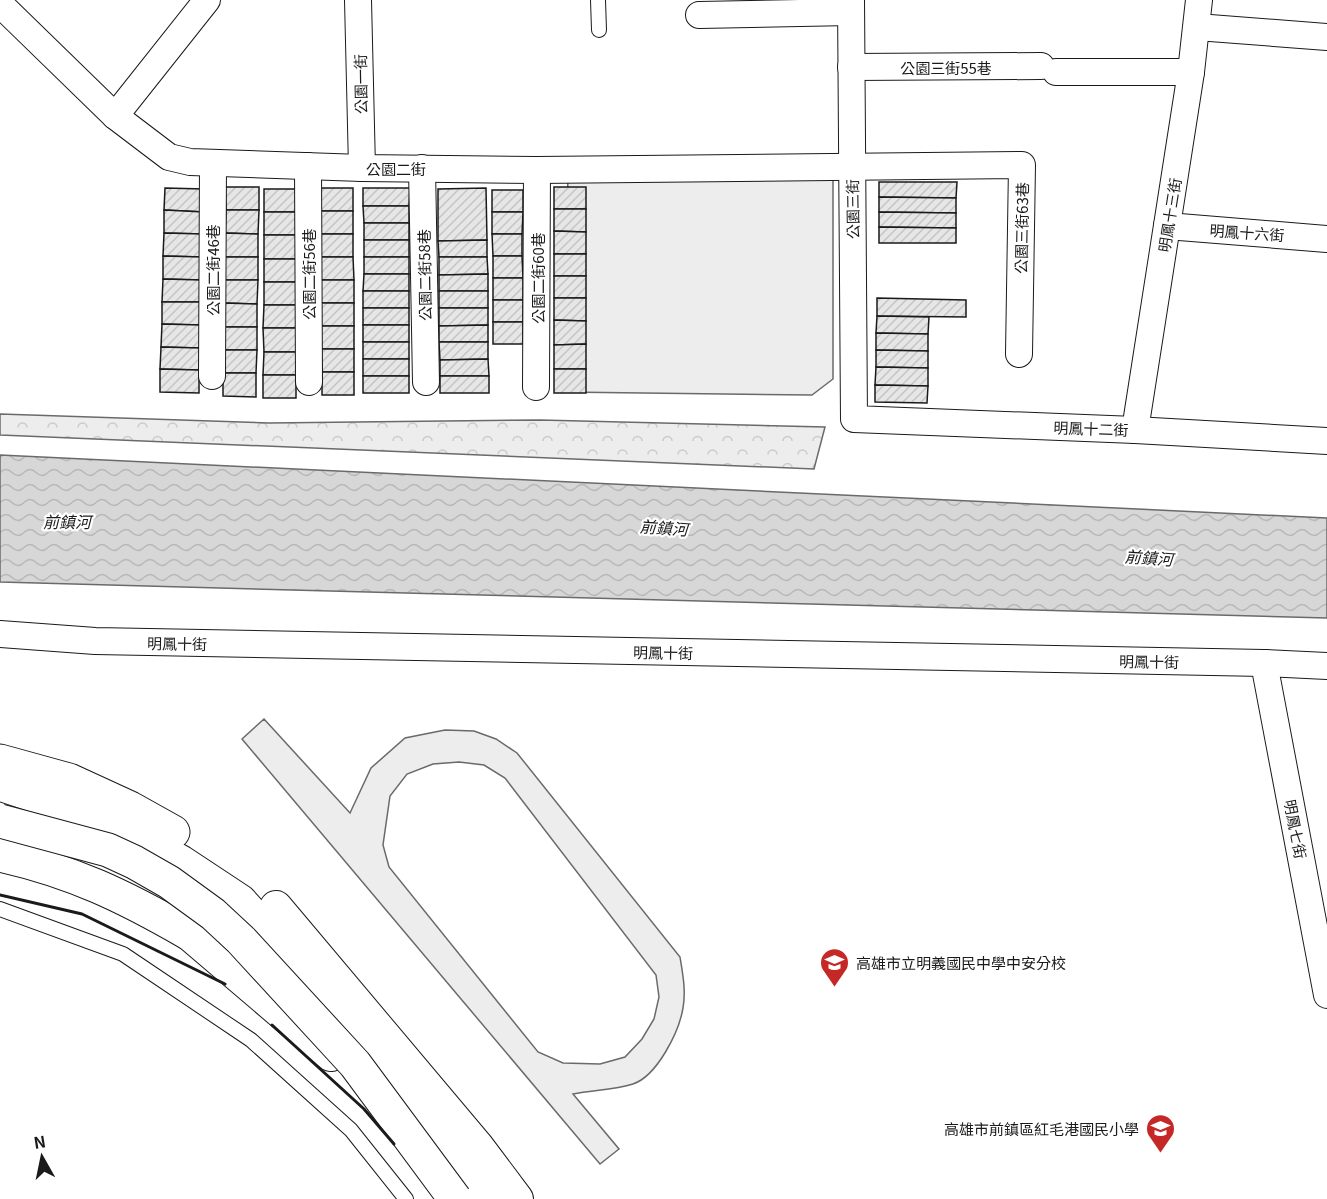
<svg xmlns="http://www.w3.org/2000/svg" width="1327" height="1199" font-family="Georgia,'Noto Sans TC',serif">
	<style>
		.forest { fill: url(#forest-crowns); stroke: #6a6a6a; stroke-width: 1.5 }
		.pitch { fill: #ededed; stroke: #6a6a6a; stroke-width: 1.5; fill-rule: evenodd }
		.water { fill: url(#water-waves); stroke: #6a6a6a; stroke-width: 1.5 }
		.building { fill: url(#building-hatch); stroke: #1a1a1a; stroke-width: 1.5 }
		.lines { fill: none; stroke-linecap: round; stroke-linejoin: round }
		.service-casing { stroke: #1a1a1a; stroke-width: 16 }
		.minor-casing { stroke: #1a1a1a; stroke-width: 28 }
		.tertiary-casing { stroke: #1a1a1a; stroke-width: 34 }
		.motorway-casing { stroke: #1a1a1a; stroke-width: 35 }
		.service { stroke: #fff; stroke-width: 14 }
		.minor { stroke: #fff; stroke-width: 26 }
		.tertiary { stroke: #fff; stroke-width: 32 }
		.motorway { stroke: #fff; stroke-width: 33 }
		.motorway-bridge-casing { stroke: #1a1a1a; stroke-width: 35; stroke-linecap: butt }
		.motorway-bridge { stroke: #fff; stroke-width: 33 }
		.wall { stroke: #1a1a1a; stroke-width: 3 }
		.labels { text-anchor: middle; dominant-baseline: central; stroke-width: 4.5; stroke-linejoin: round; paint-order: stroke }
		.street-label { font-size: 15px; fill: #1a1a1a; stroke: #fff }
		.poi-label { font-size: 15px; fill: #1a1a1a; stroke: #fff; text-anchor: start }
		.water-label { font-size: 16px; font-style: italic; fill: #1a1a1a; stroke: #fff }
	</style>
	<defs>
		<pattern id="forest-crowns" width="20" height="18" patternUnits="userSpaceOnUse" patternTransform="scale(1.5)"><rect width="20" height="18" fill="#ededed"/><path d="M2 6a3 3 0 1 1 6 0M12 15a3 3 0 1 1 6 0" fill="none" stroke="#cbcbcb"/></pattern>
		<pattern id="water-waves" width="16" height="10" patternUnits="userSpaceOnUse" patternTransform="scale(1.5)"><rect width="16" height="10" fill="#d7d7d7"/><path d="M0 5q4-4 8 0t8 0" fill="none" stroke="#b8b8b8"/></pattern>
		<pattern id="building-hatch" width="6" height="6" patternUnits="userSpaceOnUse" patternTransform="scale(1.5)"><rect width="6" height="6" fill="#e6e6e6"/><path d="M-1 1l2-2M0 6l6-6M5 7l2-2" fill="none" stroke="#c5c5c5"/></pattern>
	</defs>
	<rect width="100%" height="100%" fill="#fff"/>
	<path class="forest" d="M0,414L269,423L540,420L825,427L814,469L0,435Z"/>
	<g class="pitch">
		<path d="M833,173V379L812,395L563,392L568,174Z"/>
		<path d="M264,719L350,813L371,768L405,738L445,730L474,731L496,739L517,753L680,957C683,975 686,991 683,1008C679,1032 657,1076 633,1084C614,1090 593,1090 573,1094L619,1149L600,1164L242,739ZM459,762L484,765L505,778L656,975L659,997L654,1019L642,1039L625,1057L600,1064L563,1063L538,1052L389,867L383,845L390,796L407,774L433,764Z"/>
	</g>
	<path class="water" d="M0,455L1327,518V618L0,582Z"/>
	<g class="building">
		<path d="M879,182H957L956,198L879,197Z"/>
		<path d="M225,187H259V210H226Z"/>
		<rect x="554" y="187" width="32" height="22"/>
		<path d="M165,188L204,189V212L164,210Z"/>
		<rect x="321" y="188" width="32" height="23"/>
		<path d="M363,188H410L409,206H363Z"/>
		<path d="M486,188L487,240L438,241V189Z"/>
		<rect x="264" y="189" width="33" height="23"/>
		<rect x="492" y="190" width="31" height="22"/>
		<path d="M879,197L956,198V213L879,212Z"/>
		<path d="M363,206H409V223H364Z"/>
		<path d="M554,209H586V232L554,231Z"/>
		<path d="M164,210L204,212L203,234L164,233Z"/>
		<path d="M226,210H259L258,234L225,233Z"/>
		<rect x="321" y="211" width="32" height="23"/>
		<rect x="264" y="212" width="33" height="23"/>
		<path d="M492,212H523L522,234H492Z"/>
		<path d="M879,212L956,213V228L879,227Z"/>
		<rect x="364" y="223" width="45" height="17"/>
		<path d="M879,227L956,228V243H879Z"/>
		<path d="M554,231L586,232V254H554Z"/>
		<path d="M164,233L203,234V257L163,256Z"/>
		<path d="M225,233L258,234V257H225Z"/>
		<rect x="321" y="234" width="32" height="23"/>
		<path d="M492,234H522V256H493Z"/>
		<path d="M264,235H297L296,259H264Z"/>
		<rect x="364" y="240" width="45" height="17"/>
		<path d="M487,240V257H439L438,241Z"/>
		<rect x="554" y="254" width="32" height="22"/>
		<path d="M163,256L203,257L202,280L163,279Z"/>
		<path d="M493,256H522L523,278H493Z"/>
		<rect x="225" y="257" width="33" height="23"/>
		<path d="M321,257H353L354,280H321Z"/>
		<rect x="364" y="257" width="45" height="17"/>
		<path d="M439,257H487L488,274L439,275Z"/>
		<rect x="264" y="259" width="32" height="23"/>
		<path d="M364,274H409V291H363Z"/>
		<path d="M488,274V291H439V275Z"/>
		<rect x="554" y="276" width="32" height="22"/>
		<rect x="493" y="278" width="30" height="22"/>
		<path d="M163,279L202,280V302H162Z"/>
		<path d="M225,280H258L257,304L224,303Z"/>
		<rect x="321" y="280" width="33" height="23"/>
		<path d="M264,282H296L297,305H264Z"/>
		<rect x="363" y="291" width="46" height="17"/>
		<rect x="439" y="291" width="49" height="17"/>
		<path d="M554,298H586V321L554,320Z"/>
		<path d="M877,298L966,300V317L877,316Z"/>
		<rect x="493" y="300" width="30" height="22"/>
		<path d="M162,302H202L201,325L162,324Z"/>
		<path d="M224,303L257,304V327H224Z"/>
		<rect x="321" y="303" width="33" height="23"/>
		<path d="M264,305H297L296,328H263Z"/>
		<rect x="363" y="308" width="46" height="17"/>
		<path d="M439,308H488V325L439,326Z"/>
		<path d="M877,316L929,317L928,334L876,333Z"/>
		<path d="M554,320L586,321V344L554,345Z"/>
		<rect x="493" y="322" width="30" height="22"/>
		<path d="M162,324L201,325L200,348L161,347Z"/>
		<rect x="363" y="325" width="46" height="17"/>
		<path d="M488,325V342H439V326Z"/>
		<rect x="321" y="326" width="33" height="23"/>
		<rect x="224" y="327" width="33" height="23"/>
		<path d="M263,328H296V352H264Z"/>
		<path d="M876,333L928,334V351L876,350Z"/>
		<rect x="363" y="342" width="46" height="17"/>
		<path d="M439,342H488V359L440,360Z"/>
		<path d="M586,344V369H554V345Z"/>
		<path d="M161,347L200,348L199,370L160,369Z"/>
		<path d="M321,349H354V372H322Z"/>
		<path d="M224,350H257L256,373H223Z"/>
		<path d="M876,350L928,351V368L876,367Z"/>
		<path d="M264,352H296V375H263Z"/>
		<rect x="363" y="359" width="46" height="17"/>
		<path d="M488,359L489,376H440V360Z"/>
		<path d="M876,367L928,368V386L875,385Z"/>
		<path d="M160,369L199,370V393L160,392Z"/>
		<rect x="554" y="369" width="32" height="24"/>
		<rect x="322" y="372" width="32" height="23"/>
		<path d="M223,373H256V397L223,396Z"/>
		<rect x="263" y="375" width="33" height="23"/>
		<rect x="363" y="376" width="46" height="17"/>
		<rect x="440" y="376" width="49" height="17"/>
		<path d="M875,385L928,386L927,403L875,402Z"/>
	</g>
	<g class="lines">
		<defs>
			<g id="service">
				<path d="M598,0L599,30"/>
				<path d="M0,909L123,954L251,1040L351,1130L406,1199"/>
			</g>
			<g id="minor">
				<path d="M358,0L362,168"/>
				<path d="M851,0L854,419L1135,430L1327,441"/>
				<path d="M0,4L115,116L169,157L190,162L362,168L537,170L1022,165L1019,354"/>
				<path d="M699,15L851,12"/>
				<path d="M1197,27L1327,37"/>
				<path d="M851,67L1041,66"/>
				<path d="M1056,72H1191"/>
				<path d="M115,116L207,0"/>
				<path d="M308,166L309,382"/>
				<path d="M422,168L426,382"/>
				<path d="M1167,226L1327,239"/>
				<path d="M212,376L213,164"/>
				<path d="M536,387L537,170"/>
				<path d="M1135,430L1191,72L1199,0"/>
				<path d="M0,634L95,641L1264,663L1327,666"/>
				<path d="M1264,663L1327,995"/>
			</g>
			<g id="tertiary">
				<path d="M276,907L478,1147L517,1199"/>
				<path d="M188,933L331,1055"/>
			</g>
			<g id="motorway">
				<path d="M0,761L69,780L130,808L173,832"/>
				<path d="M0,784L57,803L135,836L181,862L240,901L367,1041L481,1199"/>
				<path d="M0,855C72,871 124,896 188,933"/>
			</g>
		</defs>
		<use href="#service" class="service-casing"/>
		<use href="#minor" class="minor-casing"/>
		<use href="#tertiary" class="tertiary-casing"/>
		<use href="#motorway" class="motorway-casing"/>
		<use href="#service" class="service"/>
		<use href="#minor" class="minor"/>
		<use href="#tertiary" class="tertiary"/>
		<use href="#motorway" class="motorway"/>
		<defs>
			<path id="motorway-bridge" d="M0,821L108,850L134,862L169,882L213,914L241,940L355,1064L455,1199"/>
		</defs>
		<use href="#motorway-bridge" class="motorway-bridge-casing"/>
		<use href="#motorway-bridge" class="motorway-bridge"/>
		<g class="wall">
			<path d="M0,895L82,914L225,984"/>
			<path d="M272,1025L364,1109L394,1144"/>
		</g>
	</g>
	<defs>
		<symbol id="school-pin" viewBox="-11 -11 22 30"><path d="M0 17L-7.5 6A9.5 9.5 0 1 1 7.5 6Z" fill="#c62828" stroke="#fff"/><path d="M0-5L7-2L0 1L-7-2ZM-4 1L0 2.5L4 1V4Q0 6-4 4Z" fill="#fff"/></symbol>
	</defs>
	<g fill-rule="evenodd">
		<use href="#school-pin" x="818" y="946" width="33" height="45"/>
		<use href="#school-pin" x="1144" y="1112" width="33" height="45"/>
	</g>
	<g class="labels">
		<g class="street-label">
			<text x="946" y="67">公園三街55巷</text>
			<text transform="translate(360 84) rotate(-91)">公園一街</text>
			<text x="396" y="168">公園二街</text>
			<text transform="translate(852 209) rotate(-91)">公園三街</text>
			<text transform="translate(1169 215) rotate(-81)">明鳳十三街</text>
			<text transform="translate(1021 228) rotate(-89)">公園三街63巷</text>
			<text transform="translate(1247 232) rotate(4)">明鳳十六街</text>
			<text transform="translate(212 270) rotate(-90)">公園二街46巷</text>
			<text transform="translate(308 274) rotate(-90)">公園二街56巷</text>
			<text transform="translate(424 275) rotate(-91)">公園二街58巷</text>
			<text transform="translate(537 278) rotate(-90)">公園二街60巷</text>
			<text transform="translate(1091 428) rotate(2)">明鳳十二街</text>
			<text transform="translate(177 643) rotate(1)">明鳳十街</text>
			<text transform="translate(663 652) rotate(1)">明鳳十街</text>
			<text transform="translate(1149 661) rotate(1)">明鳳十街</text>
			<text transform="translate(1296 829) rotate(79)">明鳳七街</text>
		</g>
		<g class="poi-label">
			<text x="856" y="962">高雄市立明義國民中學中安分校</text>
			<text x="1139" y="1128" text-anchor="end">高雄市前鎮區紅毛港國民小學</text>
		</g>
		<g class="water-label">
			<text x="67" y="521">前鎮河</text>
			<text transform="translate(664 527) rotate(4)">前鎮河</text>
			<text transform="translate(1149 557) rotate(4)">前鎮河</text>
		</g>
	</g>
	<g transform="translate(42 1157) rotate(351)" stroke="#ffffff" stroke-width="4.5" paint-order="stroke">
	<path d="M0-4.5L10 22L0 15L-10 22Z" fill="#1a1a1a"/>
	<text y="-9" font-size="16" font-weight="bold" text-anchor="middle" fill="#1a1a1a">N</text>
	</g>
</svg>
